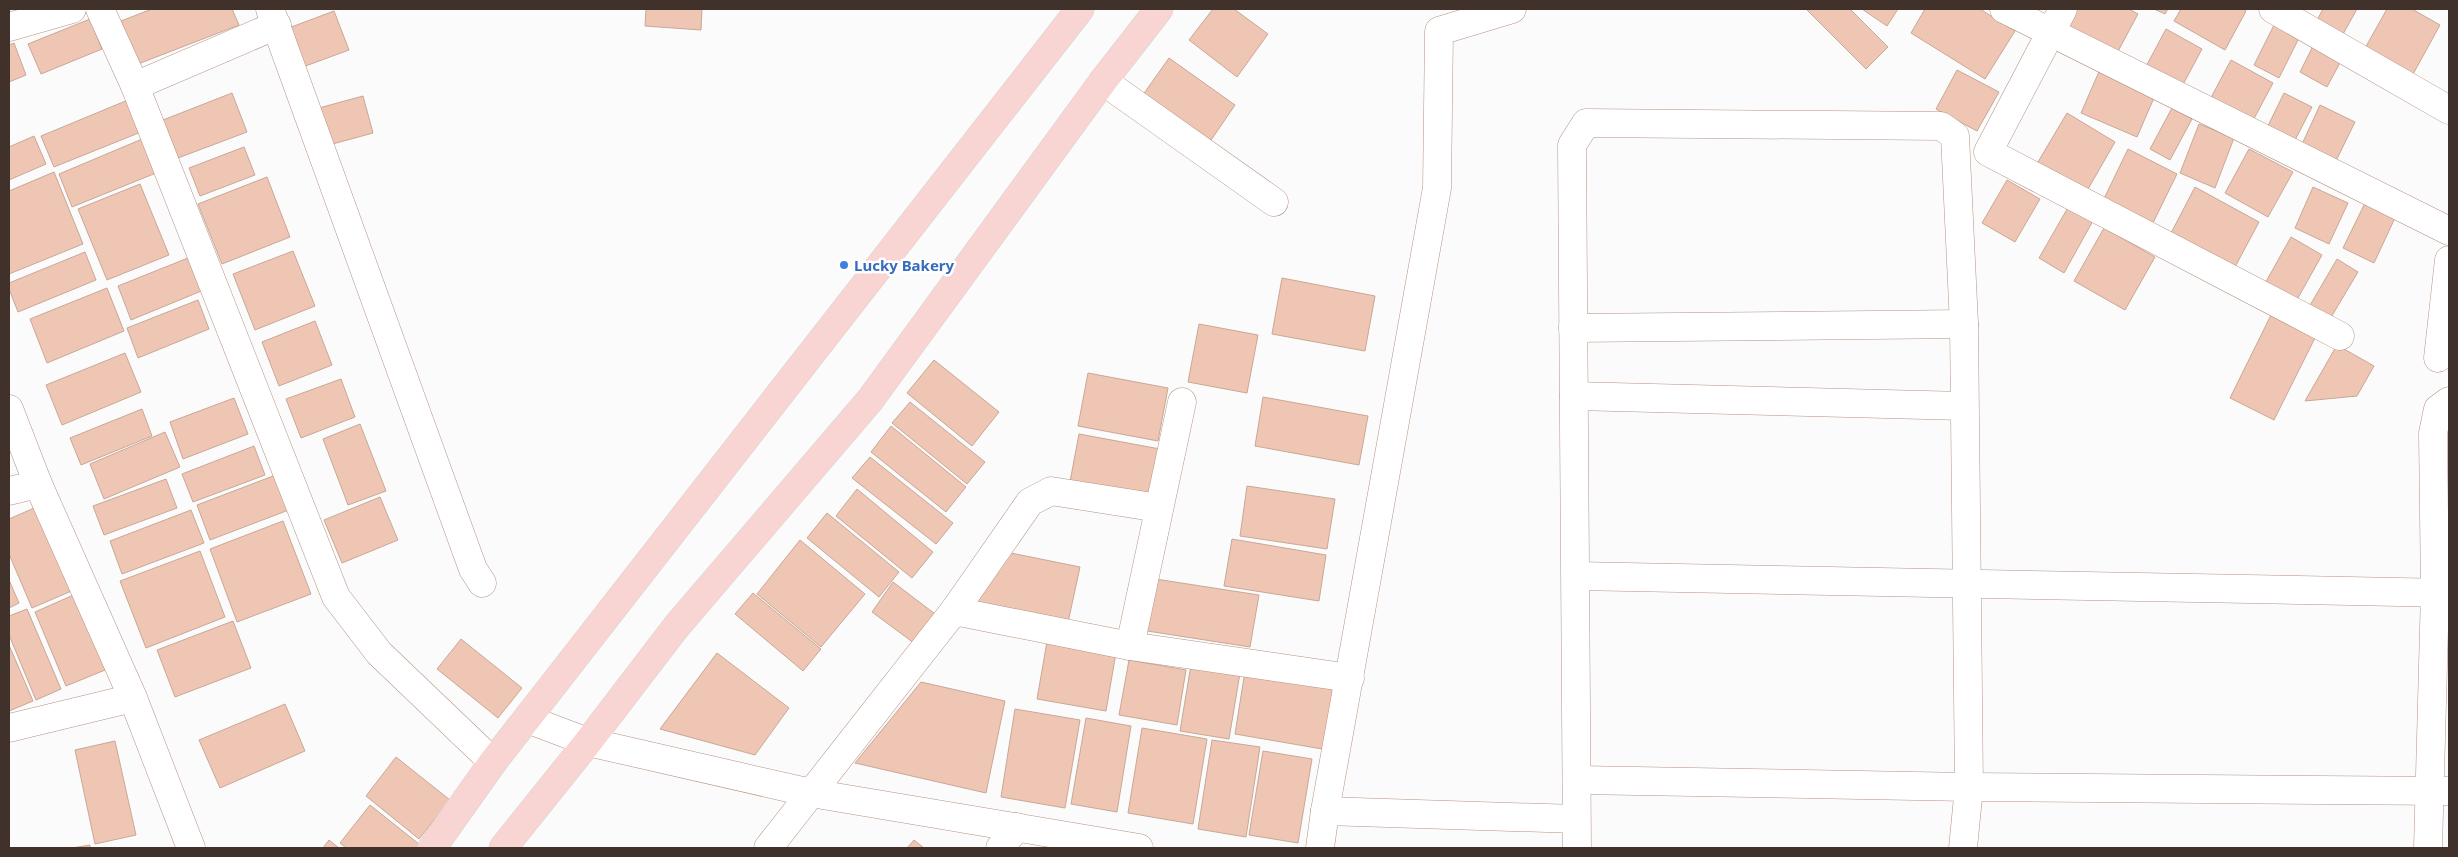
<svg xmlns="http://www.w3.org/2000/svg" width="2458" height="857" font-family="'Noto Sans',sans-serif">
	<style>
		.building { fill: #efc6b3; stroke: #c9a797 }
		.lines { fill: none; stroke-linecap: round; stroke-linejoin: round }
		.minor-casing { stroke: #b59384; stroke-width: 29 }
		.major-casing { stroke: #d9d6d5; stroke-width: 29 }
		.minor { stroke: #fff; stroke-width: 28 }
		.major { stroke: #f8d4d2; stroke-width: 28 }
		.shop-dot { fill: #3f7fe0; stroke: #fff; stroke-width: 2 }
		.labels { text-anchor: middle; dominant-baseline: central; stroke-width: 5; stroke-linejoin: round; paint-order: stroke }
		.shop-label { font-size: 15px; font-weight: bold; fill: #366cbe; stroke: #fff; text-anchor: start }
	</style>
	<rect width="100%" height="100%" fill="#fafbfa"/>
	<g class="building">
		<path d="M152,9H232L239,25L138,64L121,21Z"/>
		<path d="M646,9H702L701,30L645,26Z"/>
		<path d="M1213,9H1234L1268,34L1237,77L1189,40Z"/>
		<path d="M1806,9H1850L1888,47L1866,69Z"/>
		<path d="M1862,9H1898L1887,26Z"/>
		<path d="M1925,9H1980L2015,31L1985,79L1911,33Z"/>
		<path d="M2072,9H2129L2138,14L2116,55L2062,27Z"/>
		<path d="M2154,9H2168L2165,14Z"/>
		<path d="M2181,9H2243L2246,11L2225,50L2174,21Z"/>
		<path d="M2323,9H2357L2342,36L2316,22Z"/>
		<path d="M2387,9H2412L2440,25L2412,76L2364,50Z"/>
		<path d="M334,11L349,50L300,68L286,29Z"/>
		<path d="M90,19L102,49L41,74L28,44Z"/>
		<path d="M2275,23L2300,36L2279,78L2254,65Z"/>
		<path d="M2166,29L2202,49L2179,92L2143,72Z"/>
		<path d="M14,43L26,75L9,82V45Z"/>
		<path d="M2314,44L2342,59L2327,87L2300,72Z"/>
		<path d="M1169,58L1235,105L1207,146L1140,99Z"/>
		<path d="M2231,60L2273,83L2249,128L2207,105Z"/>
		<path d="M2101,67L2157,91L2137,137L2081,113Z"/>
		<path d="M1957,70L1999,92L1977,131L1936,109Z"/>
		<path d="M232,93L247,132L178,158L163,120Z"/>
		<path d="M2284,93L2312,107L2291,148L2264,134Z"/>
		<path d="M363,96L373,133L329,145L319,108Z"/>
		<path d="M128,100L141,132L54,167L41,136Z"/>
		<path d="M2320,105L2355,122L2332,169L2298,153Z"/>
		<path d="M2172,108L2192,119L2170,160L2150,149Z"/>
		<path d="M2067,113L2115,142L2084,196L2035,167Z"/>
		<path d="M2199,124L2234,138L2215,188L2180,173Z"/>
		<path d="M34,136L46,164L9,180V147Z"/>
		<path d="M147,137L161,171L72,207L59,174Z"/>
		<path d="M244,147L255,175L200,196L189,168Z"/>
		<path d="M2128,149L2177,174L2149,231L2100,207Z"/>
		<path d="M2249,149L2293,172L2268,217L2225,193Z"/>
		<path d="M54,172L83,244L9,274V191Z"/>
		<path d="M267,177L290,237L222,264L198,204Z"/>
		<path d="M2007,180L2040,199L2015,242L1982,223Z"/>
		<path d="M140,184L169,255L107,280L78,209Z"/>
		<path d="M2195,187L2259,222L2234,269L2170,235Z"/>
		<path d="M2313,187L2348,203L2329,244L2295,228Z"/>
		<path d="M2365,203L2395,218L2374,263L2343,248Z"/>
		<path d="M2070,204L2094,219L2064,273L2039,258Z"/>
		<path d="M2104,228L2155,257L2125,310L2074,281Z"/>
		<path d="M2291,237L2322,255L2294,305L2263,287Z"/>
		<path d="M293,251L315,306L255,330L233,274Z"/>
		<path d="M85,252L96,280L18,312L9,289V283Z"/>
		<path d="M198,254L211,287L131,320L118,286Z"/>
		<path d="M2337,259L2358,272L2330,319L2309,307Z"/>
		<path d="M1282,278L1375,296L1365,351L1272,334Z"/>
		<path d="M107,288L124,331L47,363L30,319Z"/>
		<path d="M198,300L209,329L138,358L127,328Z"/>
		<path d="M2272,313L2316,336L2274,420L2230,398Z"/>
		<path d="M315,321L332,365L279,386L262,342Z"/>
		<path d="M1199,324L1258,335L1247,393L1188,382Z"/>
		<path d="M2337,345L2374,366L2357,396L2305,401Z"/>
		<path d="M125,353L141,392L62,425L46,385Z"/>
		<path d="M934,360L999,412L972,446L907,393Z"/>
		<path d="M1088,373L1168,388L1158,441L1078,426Z"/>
		<path d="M341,379L355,417L301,438L286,399Z"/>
		<path d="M1263,397L1368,416L1359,465L1255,446Z"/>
		<path d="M234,398L248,434L183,459L170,422Z"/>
		<path d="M910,402L985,462L967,484L892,423Z"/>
		<path d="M142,409L152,436L81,465L70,438Z"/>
		<path d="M360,424L386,491L348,505L323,439Z"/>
		<path d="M891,426L966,487L946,512L871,452Z"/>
		<path d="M165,432L180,467L104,499L90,464Z"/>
		<path d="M1079,434L1160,449L1150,502L1069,487Z"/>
		<path d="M254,446L265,475L193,502L182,474Z"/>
		<path d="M870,457L953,523L936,544L852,478Z"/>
		<path d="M281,473L294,508L210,540L197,505Z"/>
		<path d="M166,479L177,508L104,535L93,506Z"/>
		<path d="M1247,486L1335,499L1327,549L1240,536Z"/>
		<path d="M857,489L933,552L912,578L836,516Z"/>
		<path d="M380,497L398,540L342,563L324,520Z"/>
		<path d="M41,505L76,589L32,608L9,554V519Z"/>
		<path d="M191,510L204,543L122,574L110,541Z"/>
		<path d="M827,513L899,572L879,597L807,538Z"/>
		<path d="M283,521L311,594L237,622L210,549Z"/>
		<path d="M1232,539L1326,555L1319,601L1224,586Z"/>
		<path d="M800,540L865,594L821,647L757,594Z"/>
		<path d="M200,551L225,617L146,648L120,581Z"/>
		<path d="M1006,552L1080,567L1067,627L967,602Z"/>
		<path d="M1149,578L1259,595L1250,647L1141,630Z"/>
		<path d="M9,580L19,603L9,608Z"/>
		<path d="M893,582L943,620L922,649L872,612Z"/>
		<path d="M78,593L110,668L66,686L35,612Z"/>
		<path d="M753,593L821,649L803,671L735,614Z"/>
		<path d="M27,609L61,689L36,700L9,635V616Z"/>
		<path d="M233,621L251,668L175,697L157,650Z"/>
		<path d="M1048,636L1117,647L1106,711L1037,699Z"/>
		<path d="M461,639L522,688L498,718L437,669Z"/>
		<path d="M9,645L33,701L9,711Z"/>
		<path d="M717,653L789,708L755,755L660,729Z"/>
		<path d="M1129,660L1186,670L1177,725L1119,715Z"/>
		<path d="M1191,665L1240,673L1229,739L1180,731Z"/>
		<path d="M1245,671L1339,687L1328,750L1235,734Z"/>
		<path d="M921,682L1005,701L986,793L855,763Z"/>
		<path d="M285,704L305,751L220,788L199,740Z"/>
		<path d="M1015,709L1080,720L1065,808L1001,797Z"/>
		<path d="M1086,718L1131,726L1117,812L1071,804Z"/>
		<path d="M1142,728L1207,739L1193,824L1128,813Z"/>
		<path d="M1212,740L1260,747L1246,837L1198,829Z"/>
		<path d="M115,741L136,835L95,844L75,750Z"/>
		<path d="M1263,751L1312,759L1298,843L1249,835Z"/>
		<path d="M396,757L450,800L419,839L366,796Z"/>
		<path d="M370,805L424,848H346L340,843Z"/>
		<path d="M329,840L339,848H323Z"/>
		<path d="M914,840L924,848H907Z"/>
		<path d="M90,845V848H72Z"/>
	</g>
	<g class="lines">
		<defs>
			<g id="minor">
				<path d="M100,9L135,86L336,597L379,653L493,762"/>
				<path d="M270,9L473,569L482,583"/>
				<path d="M2004,9L2449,231"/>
				<path d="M2063,9L1988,152L2340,336"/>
				<path d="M2273,9L2449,110"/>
				<path d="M9,27L72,9"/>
				<path d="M1103,81L1274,202"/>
				<path d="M135,86L277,25"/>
				<path d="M1573,328L1964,324"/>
				<path d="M2438,358L2449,260"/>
				<path d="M1574,396L1964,406"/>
				<path d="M9,409L38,484L133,698L191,848"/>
				<path d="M9,491L38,484"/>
				<path d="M1576,576L2449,593"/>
				<path d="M954,611L1130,646L1350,678"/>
				<path d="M1130,646L1182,402"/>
				<path d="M527,719L588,742L811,793L1139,848"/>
				<path d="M9,728L133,698"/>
				<path d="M1578,780L1969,787L2449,791"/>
				<path d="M1325,811L1576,819"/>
				<path d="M768,848L954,611L1030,502L1051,491L1159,508"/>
				<path d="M1000,848L1017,827"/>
				<path d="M1320,848L1325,811L1437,188L1439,31L1512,9"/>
				<path d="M1577,848L1572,145L1586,123L1941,126L1955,136L1964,324L1969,787L1963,848"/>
				<path d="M2428,848L2435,593L2433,433L2438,409L2449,401"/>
			</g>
			<g id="major">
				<path d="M432,848L493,762L1080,9"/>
				<path d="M503,848L588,742L676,627L870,400L1103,81L1159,9"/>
			</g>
		</defs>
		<use href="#minor" class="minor-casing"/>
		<use href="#major" class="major-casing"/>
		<use href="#minor" class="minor"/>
		<use href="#major" class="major"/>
	</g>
	<circle class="shop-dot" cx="844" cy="265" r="5"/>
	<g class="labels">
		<g class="shop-label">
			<text x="854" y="265">Lucky Bakery</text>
		</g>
	</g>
	<rect width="2458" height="857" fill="none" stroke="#40322b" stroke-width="20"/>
</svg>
